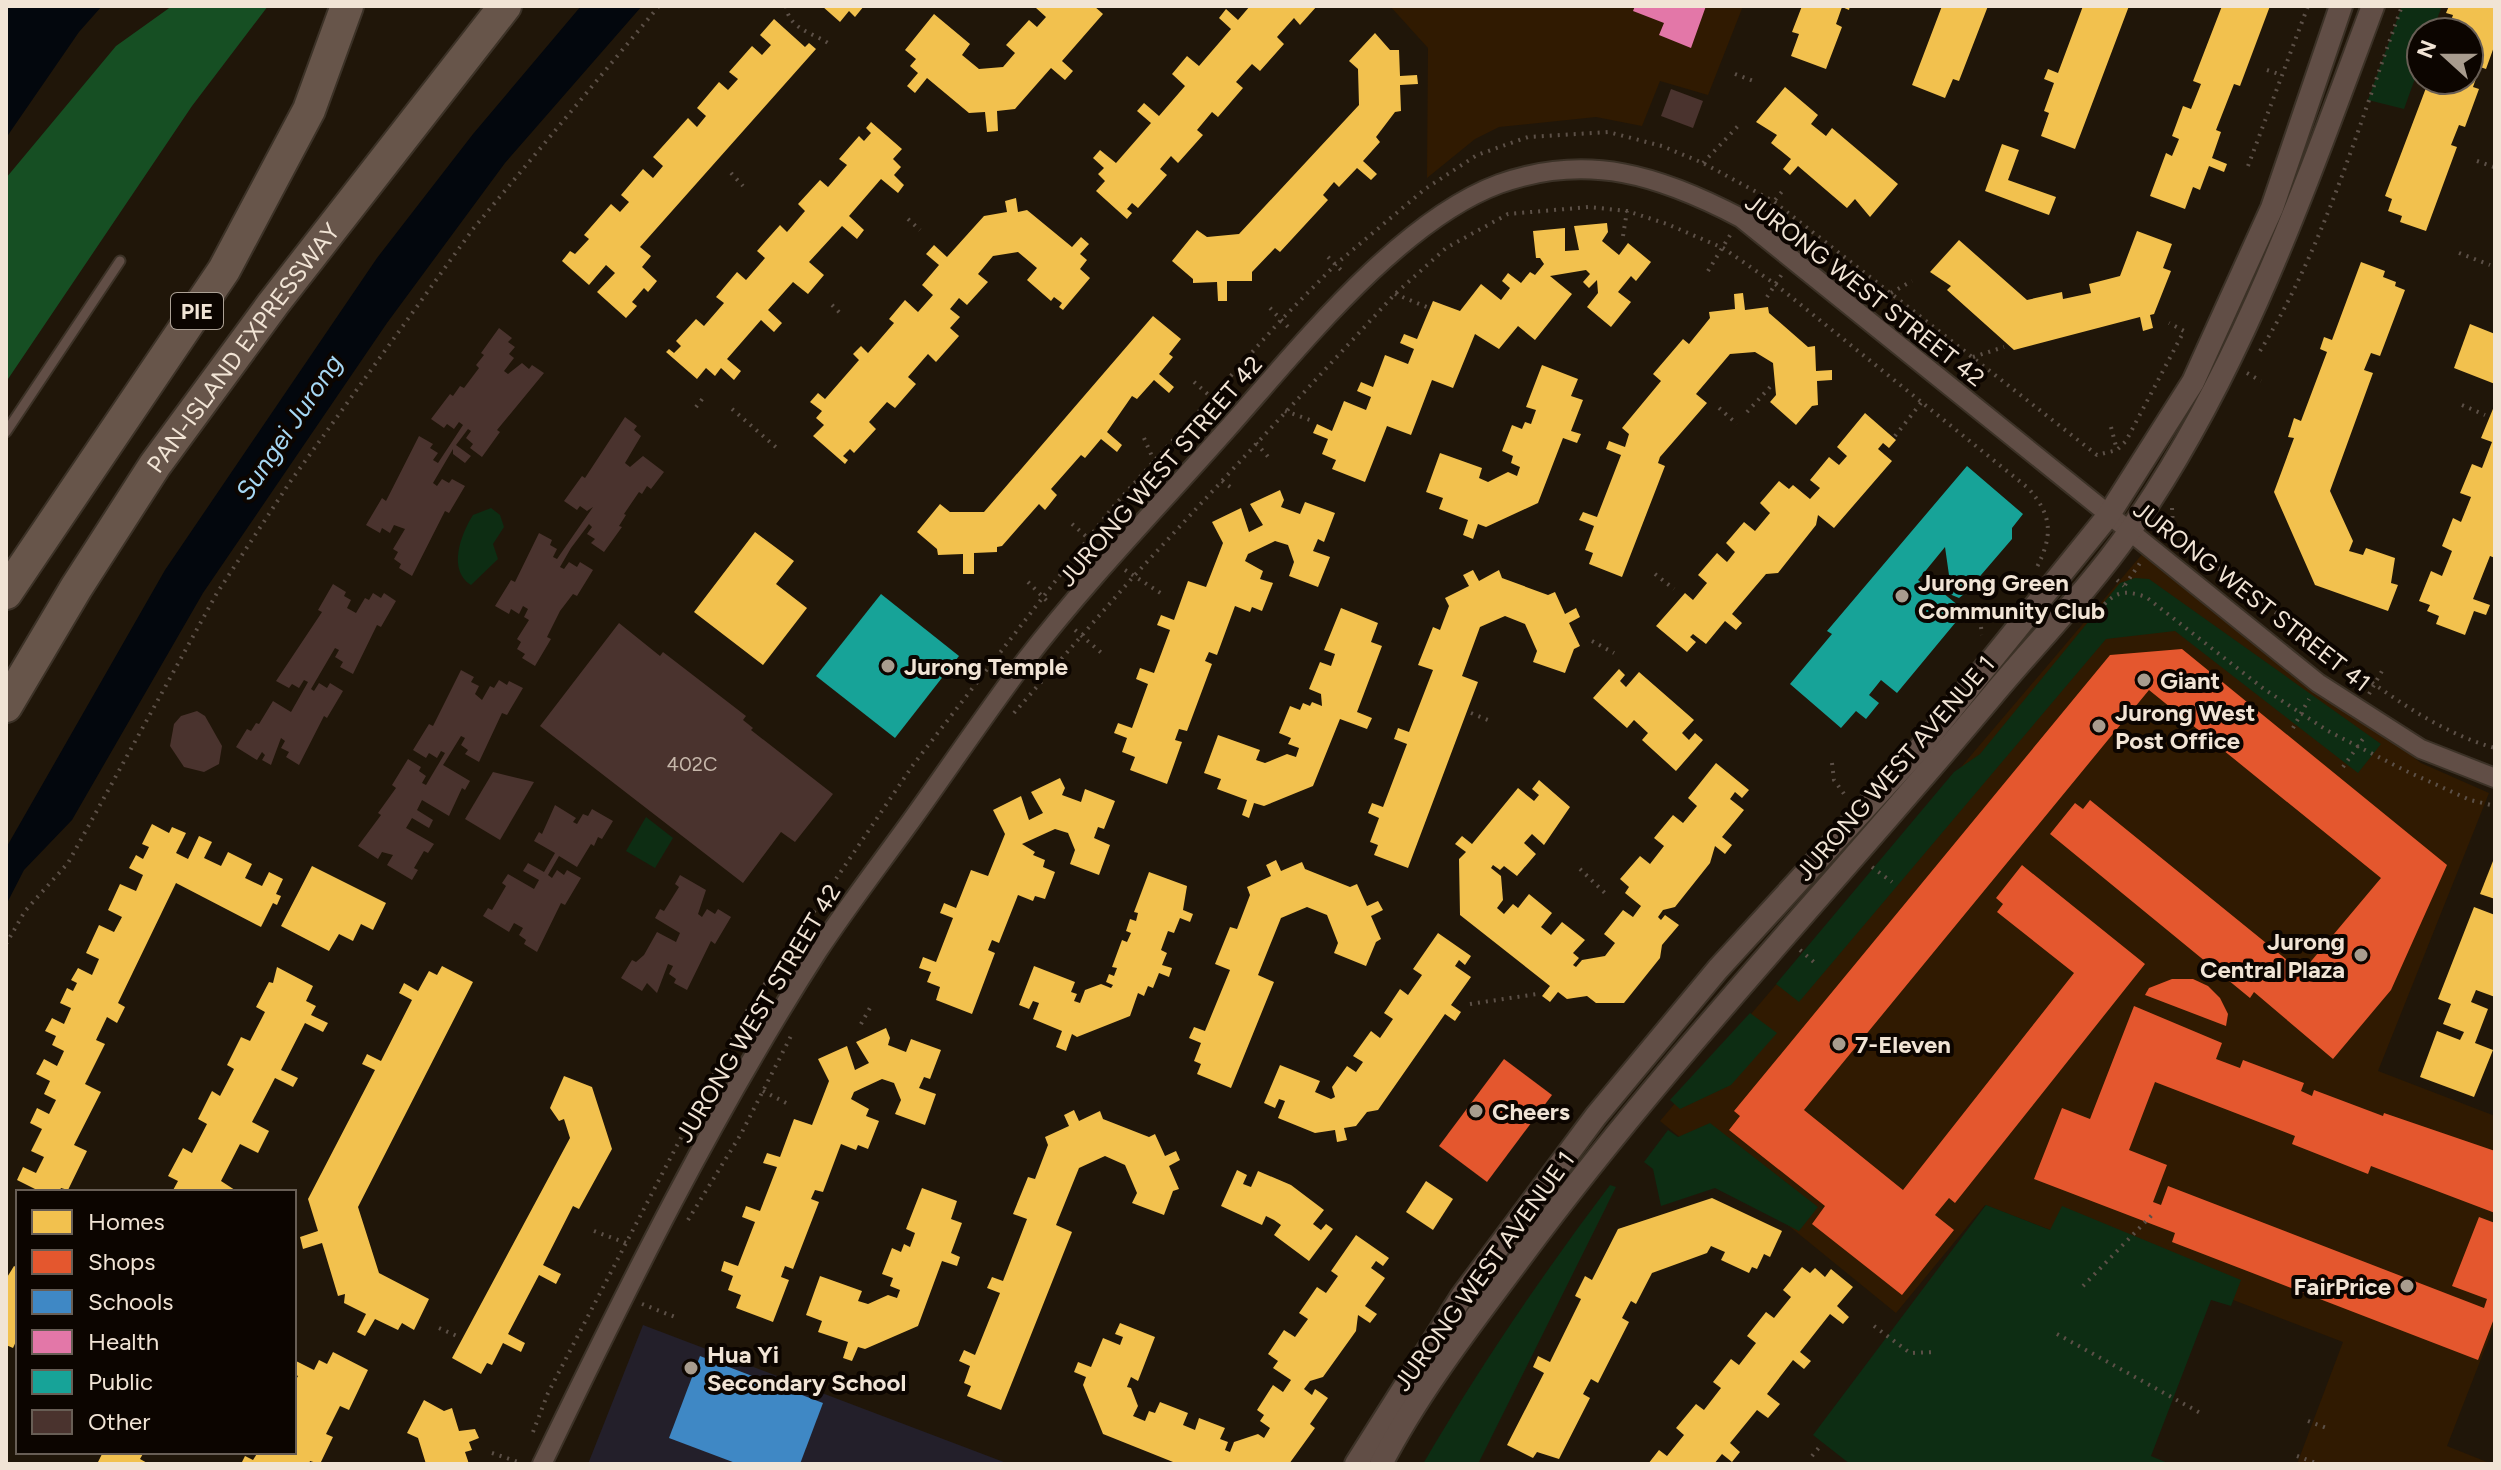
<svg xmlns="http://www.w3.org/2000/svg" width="2501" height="1470" font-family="Figtree,sans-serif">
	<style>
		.built { fill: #301a01 }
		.education { fill: #231f2a }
		.green { fill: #0d2d13 }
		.forest { fill: #164f23 }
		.water { fill: #03070d }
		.homes { fill: #f2c14e }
		.shops { fill: #e4572e }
		.schools { fill: #3f88c5 }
		.health { fill: #e377a8 }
		.public { fill: #17a398 }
		.building { fill: #4a332e }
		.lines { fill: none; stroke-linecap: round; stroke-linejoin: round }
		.service-casing { stroke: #3c3227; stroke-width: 13 }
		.minor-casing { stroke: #3c3227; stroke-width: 22 }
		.tertiary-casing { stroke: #3c3227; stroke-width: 26 }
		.motorway-casing { stroke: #3c3227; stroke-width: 36 }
		.path { stroke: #5c5047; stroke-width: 4; stroke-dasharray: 2 6; stroke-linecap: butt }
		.service { stroke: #614e46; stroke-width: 9 }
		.minor { stroke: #614e46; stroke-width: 18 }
		.tertiary { stroke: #614e46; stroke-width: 22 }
		.motorway { stroke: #67554a; stroke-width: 32 }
		.poi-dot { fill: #a89c8e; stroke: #0c0500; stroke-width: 3 }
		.labels { text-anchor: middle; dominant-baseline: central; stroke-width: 8; stroke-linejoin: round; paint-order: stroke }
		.number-label { font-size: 20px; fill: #c7b8ab }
		.shield { fill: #0c0500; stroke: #aca195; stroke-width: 2 }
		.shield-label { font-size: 22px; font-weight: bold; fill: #f1e4d5 }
		.street-label { font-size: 24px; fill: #f1e4d5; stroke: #0c0500 }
		.poi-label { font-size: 24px; font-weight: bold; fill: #f1e4d5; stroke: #0c0500; text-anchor: start }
		.water-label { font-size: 26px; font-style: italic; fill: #a6d7f3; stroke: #0c0500 }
	</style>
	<rect width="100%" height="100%" fill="#201609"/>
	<g class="built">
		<path d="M1390,6H1743L1708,95L1660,81L1642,126L1596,117L1499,127L1475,139L1427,178L1428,48Z"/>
		<path d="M2144,552L2421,763L2489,793L2378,1071L2495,1116V1323L2447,1446L2492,1464H2297L2343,1342L1985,1205L1896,1313L1660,1121Z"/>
	</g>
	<path class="education" d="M643,1325L1009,1464H588Z"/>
	<g class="green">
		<path d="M2402,6H2442L2432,32H2421V62L2404,109L2368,100Z"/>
		<path d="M491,508L500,515L504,527L493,544L498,559L471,585C447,570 461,534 473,515Z"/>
		<path d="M2135,578L2149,579L2381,744L2358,773L2175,631L2106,639L1799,1002L1776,984L1954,772L1980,754L2120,583Z"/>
		<path d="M646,817L673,838L655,868L626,851Z"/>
		<path d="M1750,1013L1777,1033L1731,1085L1680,1109L1670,1100Z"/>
		<path d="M1710,1123L1818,1207L1799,1231L1715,1188L1661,1206L1653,1169L1644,1162L1668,1130L1678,1137Z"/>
		<path d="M1610,1185L1616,1187L1478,1464H1423C1480,1366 1542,1275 1610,1185Z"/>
		<path d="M1986,1205L2050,1230L2062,1206L2241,1280L2231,1306L2211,1300L2151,1456L2170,1464H1850L1813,1435Z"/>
	</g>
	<path class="forest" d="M172,6H268L192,106L6,382V178L116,46Z"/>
	<g class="water">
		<path d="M6,6H102L79,32L6,138Z"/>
		<path d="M581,6H642L505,163L387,323L203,593L72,820L24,870L6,905V848L165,570L377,258L473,134Z"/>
	</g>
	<g class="homes">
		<path d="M822,6H864L855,17L849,11L840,22Z"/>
		<path d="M1038,6H1094L1103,14L1062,61L1073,71L1065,80L1051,68L1015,109L997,111L998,131L987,132L985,112L969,113L927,78L915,93L907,86L918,73L910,66L916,59L905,50L934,14L970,44L962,55L979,69L1003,67L1015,53L1006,45L1029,20L1037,27L1046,17L1036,8Z"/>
		<path d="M1250,6H1317L1300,25L1294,18L1277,37L1284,44L1260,71L1252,64L1236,82L1243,88L1218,117L1212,112L1197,130L1203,135L1178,163L1171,156L1160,169L1167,175L1138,208L1132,203L1127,209L1132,213L1127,219L1096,191L1105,181L1098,174L1104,168L1093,158L1100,150L1116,163L1151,123L1137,111L1144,103L1159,116L1185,86L1172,74L1187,56L1199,66L1231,29L1219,18L1226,9L1238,20Z"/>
		<path d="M1802,6H1850L1849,10L1842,7L1836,24L1842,27L1826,69L1791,56L1799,34L1792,32Z"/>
		<path d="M1942,6H1988L1959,81L1953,79L1945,98L1912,85Z"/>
		<path d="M2083,6H2129L2075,149L2041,136L2049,113L2044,111L2054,83L2044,79L2048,69L2058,73Z"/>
		<path d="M2222,6H2270L2240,86L2234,84L2216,130L2221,132L2212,158L2227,164L2224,172L2209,166L2200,190L2193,187L2185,209L2150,196L2166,153L2172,156L2179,139L2172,136L2183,106L2191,109L2201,84L2193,81Z"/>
		<path d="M2449,6H2495V44L2486,69L2480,67L2473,87L2479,89L2465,127L2459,125L2451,145L2457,147L2426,231L2400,222L2402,216L2388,211L2392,199L2385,196L2429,80H2469V32H2447L2453,15L2446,13Z"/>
		<path d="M774,19L805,47L809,43L816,49L640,247L651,256L642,267L657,281L648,292L644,288L632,302L637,306L626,318L597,292L615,273L606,265L589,285L562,261L570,251L575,254L589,239L584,235L611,204L620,212L629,202L621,195L643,169L653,178L663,166L653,157L688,118L697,127L706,116L697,108L719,82L728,90L738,79L729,72L752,46L762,55L771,45L760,35Z"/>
		<path d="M1375,33L1390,50H1399L1400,76L1417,75L1418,84L1400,85L1401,111L1395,112L1376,137L1380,142L1363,161L1377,174L1371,180L1357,168L1339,187L1334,182L1323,195L1328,200L1280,252L1275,248L1252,272V281H1227V301H1218L1217,282L1193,283V279L1172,261L1197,230L1207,237L1239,234L1359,105L1358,69L1349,61Z"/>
		<path d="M1785,87L1818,115L1811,124L1826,136L1832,128L1898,184L1870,217L1855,199L1847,208L1798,166L1790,175L1783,169L1791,159L1771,143L1777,135L1756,122Z"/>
		<path d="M871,122L902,149L893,159L901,167L894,175L904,185L898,193L881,179L849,216L864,230L857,239L842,226L809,262L824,275L808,294L793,282L768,310L782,323L774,332L761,320L727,359L741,371L734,380L721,368L715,376L706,368L697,379L666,352L669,349L674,353L681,346L676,341L696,319L704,326L724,303L716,297L737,272L746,280L765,258L757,251L780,225L787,232L805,211L798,204L820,180L828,187L847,165L839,159L859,136L864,141L871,133L866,128Z"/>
		<path d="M2002,144L2019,150L2008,180L2056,197L2049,215L1985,191Z"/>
		<path d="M1016,198L1018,212L1027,210L1072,247L1081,237L1089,244L1080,254L1087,260L1080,269L1090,278L1063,310L1059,307L1062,303L1054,297L1051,301L1027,280L1037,268L1018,252L993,256L978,274L988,282L967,305L959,298L950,309L960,317L950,328L959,336L936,362L928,354L908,377L916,384L895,408L887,402L869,422L876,429L854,453L850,449L843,456L848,460L845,464L813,436L824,425L816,418L822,411L810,402L818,393L825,399L859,360L853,354L861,346L868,353L894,323L889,319L905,300L918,312L933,295L922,285L939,265L926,254L934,245L947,257L984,216L1007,212L1005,201Z"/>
		<path d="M1607,223L1608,232L1602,241L1619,255L1628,243L1651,262L1636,281L1631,276L1618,292L1631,302L1611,327L1587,307L1598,293L1597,280L1589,288L1583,282L1590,274L1586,270L1550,276L1572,294L1535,340L1518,326L1499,349L1475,334L1453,388L1432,380L1411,435L1387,426L1365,482L1332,469L1336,460L1322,454L1328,439L1313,433L1317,424L1332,431L1344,401L1366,410L1371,397L1357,391L1361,382L1373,387L1385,355L1408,364L1414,349L1400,343L1404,334L1417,339L1433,301L1460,311L1481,284L1501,300L1510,288L1502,281L1508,273L1521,283L1530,272L1535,275L1544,264L1540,258H1536L1533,231L1565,228V251L1579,250L1574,226Z"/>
		<path d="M2137,231L2172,244L2163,268L2171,271L2154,314L2150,315L2153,328L2143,331L2140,317L2014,350L1947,290L1951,286L1930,272L1959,240L2027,300L2062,292L2063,299L2091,293L2089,284L2120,276Z"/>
		<path d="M2361,262L2385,271L2383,277L2396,282L2395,286L2405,290L2380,356L2371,353L2364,370L2373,373L2330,491L2353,541L2349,551L2363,555L2366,548L2395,558L2391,583L2398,585L2388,611L2315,585L2274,492L2294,438L2288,437L2294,418L2301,421L2327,352L2320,349L2324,337L2332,340Z"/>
		<path d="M1743,293L1745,310L1768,307L1769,313L1808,347L1815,346L1816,371L1832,370V380L1817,381L1818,405L1812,406L1796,425L1770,402L1776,395L1773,363L1755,352L1730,354L1696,394L1707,403L1660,457L1658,463L1665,466L1622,577L1589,564L1593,553L1585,550L1594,526L1579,520L1583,512L1597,517L1621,455L1606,449L1609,441L1625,447L1629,434L1622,428L1661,381L1653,374L1683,339L1689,344L1710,318L1709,312L1735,309L1734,294Z"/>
		<path d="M1153,316L1181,339L1169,354L1173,357L1159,374L1174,387L1169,393L1154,380L1137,399L1132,396L1107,432L1122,445L1117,452L1101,439L1085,458L1081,455L1051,489L1057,495L1045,510L1039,504L1002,546L997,547V552L974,553V574H963V554L938,555L937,549L917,532L940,504L950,512H984Z"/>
		<path d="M2470,324L2495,334V384L2454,368Z"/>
		<path d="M1542,365L1578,379L1571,396L1583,400L1571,431L1581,434L1577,443L1563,438L1538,503L1486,527L1478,524L1473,539L1463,535L1468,520L1439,509L1443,498L1426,492L1440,453L1482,468L1479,478L1488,482L1508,472L1517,476L1520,467L1511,463L1513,456L1502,451L1512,425L1522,429L1525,422L1531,424L1536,410L1526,407Z"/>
		<path d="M2495,404V558L2490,556L2473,599L2490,605L2486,615L2474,611L2465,635L2436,624L2439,616L2427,611L2430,605L2419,601L2431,571L2442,576L2452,551L2442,546L2453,518L2461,522L2471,497L2460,493L2472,464L2482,468L2492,442L2481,438Z"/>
		<path d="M1865,413L1896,440L1889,448L1883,443L1878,449L1892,461L1834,528L1818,515L1816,525L1778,573L1766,574L1732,614L1742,623L1736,630L1725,621L1706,644L1693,634L1690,637L1696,642L1687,652L1656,626L1685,593L1693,600L1707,583L1698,575L1717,553L1727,562L1735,552L1726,543L1744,522L1755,531L1770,513L1760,503L1779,481L1789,489L1793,485L1810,499L1820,488L1810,480L1829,457L1839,465L1847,456L1837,447Z"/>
		<path d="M1280,490L1284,500L1281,507L1300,514L1305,502L1335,513L1324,542L1318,539L1313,551L1330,557L1318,587L1289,576L1294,562L1288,545L1275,541L1248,554L1245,561L1263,571L1260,579L1273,583L1262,611L1252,607L1250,612L1235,606L1217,655L1209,652L1205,661L1212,664L1187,731L1179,729L1175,740L1182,742L1167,784L1130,770L1135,757L1122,752L1127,738L1114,733L1118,723L1132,728L1148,684L1136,679L1140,668L1154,673L1170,630L1157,625L1161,615L1174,620L1188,581L1206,587L1223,543L1212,522L1241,508L1249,532L1263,525L1250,504Z"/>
		<path d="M755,532L794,561L776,584L807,608L763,665L694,612Z"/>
		<path d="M1473,570L1479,581L1499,570L1502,578L1548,595L1555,592L1565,614L1576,608L1580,617L1569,623L1580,646L1574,649L1565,673L1533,662L1537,651L1525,624L1505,616L1480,627L1462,676L1478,682L1408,868L1374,855L1378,845L1370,842L1379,818L1368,813L1372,803L1383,807L1407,744L1394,739L1398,728L1409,732L1433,670L1418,665L1433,627L1440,630L1449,606L1445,598L1469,586L1463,575Z"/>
		<path d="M1341,608L1378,623L1371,642L1382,646L1357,712L1372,718L1367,729L1340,719L1313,786L1264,806L1254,803L1249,818L1242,815L1247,800L1217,789L1221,779L1204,773L1218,735L1260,750L1256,760L1265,763L1287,754L1296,757L1299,748L1288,744L1291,738L1279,733L1290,706L1300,710L1303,703L1310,706L1312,702L1322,706L1321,694L1309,689L1320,662L1331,666L1335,654L1324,650Z"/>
		<path d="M1619,669L1625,675L1620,681L1626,687L1639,672L1694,720L1682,733L1689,740L1695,733L1703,740L1676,771L1642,740L1648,733L1634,720L1627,728L1593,698Z"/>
		<path d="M1716,763L1749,790L1742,798L1735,792L1730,799L1744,810L1722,837L1732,845L1725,854L1715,846L1710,863L1675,907L1663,910L1658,917L1661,920L1665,915L1679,925L1662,945L1660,958L1624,1003H1596L1587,996L1567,999L1558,992L1550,1002L1542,996L1550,986L1460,915L1459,859L1466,852L1455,844L1462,836L1472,844L1518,788L1534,801L1539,795L1532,789L1539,780L1570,807L1544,845L1532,834L1524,843L1536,854L1517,876L1504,866L1500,870L1493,865L1491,868L1501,876L1503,900L1497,908L1504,914L1513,904L1518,908L1529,894L1552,913L1541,927L1551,935L1562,922L1585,940L1573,953L1579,958L1573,965L1576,967L1582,960L1605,956L1615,943L1604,934L1623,910L1633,917L1641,906L1625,893L1629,887L1620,879L1640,856L1650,864L1664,846L1654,838L1673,815L1683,823L1697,806L1688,798Z"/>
		<path d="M1060,778L1065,788L1062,795L1081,802L1085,789L1115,801L1104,829L1098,827L1094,838L1110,845L1099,875L1070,864L1075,850L1068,833L1055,829L1022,844L1035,852L1033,855L1045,860L1043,867L1055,872L1045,899L1035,896L1033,901L1018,895L999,943L992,940L988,950L995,953L972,1014L936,1000L940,987L927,982L931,972L919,968L923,957L936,962L953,918L940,913L944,903L956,908L971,870L988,876L1005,834L993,810L1021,796L1029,820L1043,813L1031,792Z"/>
		<path d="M152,824L169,833L172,827L186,833L176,853L188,859L199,836L212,842L204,858L221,866L228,852L252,864L245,878L262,886L269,872L283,879L276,894L281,896L277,905L273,903L261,927L176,883L118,1003L125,1007L117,1023L107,1017L96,1040L105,1044L85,1084L101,1092L74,1145L87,1151L68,1190L61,1188L59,1192H41L17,1180L23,1167L36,1173L44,1157L31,1151L42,1129L30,1123L37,1108L49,1114L56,1100L44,1094L50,1081L36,1074L44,1059L57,1066L64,1051L52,1045L56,1036L45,1031L52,1018L64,1024L71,1008L60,1003L67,988L73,991L77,983L71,980L78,968L92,975L99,959L86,953L99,925L114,932L122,917L108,910L120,884L136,891L143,875L129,868L136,855L143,859L149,847L142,844Z"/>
		<path d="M2495,856V899L2480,894Z"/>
		<path d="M1276,860L1281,871L1302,862L1305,869L1350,887L1357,884L1367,906L1378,901L1383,910L1371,916L1381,939L1376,942L1366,966L1334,953L1338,943L1327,915L1307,907L1281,918L1258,975L1274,982L1231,1088L1197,1074L1201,1064L1194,1061L1201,1043L1189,1038L1194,1027L1205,1031L1230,970L1215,964L1230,927L1237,929L1250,895L1247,887L1271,876L1266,865Z"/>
		<path d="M312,866L386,903L373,930L361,924L353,941L339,934L329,951L281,926Z"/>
		<path d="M1149,872L1187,886L1183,910L1193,914L1190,922L1180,918L1174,933L1168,931L1161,950L1167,953L1162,965L1172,968L1169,977L1159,973L1153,988L1148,986L1144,996L1138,993L1130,1016L1077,1037L1072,1034L1066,1051L1056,1047L1062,1031L1033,1019L1039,1003L1033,1001L1029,1009L1019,1005L1034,966L1075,982L1071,992L1077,994L1074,1001L1080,1003L1085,990L1101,984L1111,988L1113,985L1106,982L1109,974L1114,976L1117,968L1112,967L1122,940L1127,942L1131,933L1126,931L1130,919L1136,921L1138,913L1134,912Z"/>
		<path d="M2474,907L2495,915V997L2476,990L2471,1002L2488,1009L2475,1043L2493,1050L2474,1097L2420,1077L2437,1031L2460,1040L2464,1032L2443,1024L2451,1004L2438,999Z"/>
		<path d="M1438,933L1471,956L1465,965L1459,960L1455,966L1471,977L1451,1005L1461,1012L1455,1021L1445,1014L1378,1110L1367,1112L1356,1126L1344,1128L1347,1140L1337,1142L1335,1130L1315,1133L1278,1118L1285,1101L1279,1099L1275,1108L1264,1103L1280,1065L1320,1081L1315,1092L1331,1099L1335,1097L1332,1087L1347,1066L1356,1072L1363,1062L1353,1056L1371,1031L1380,1038L1393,1019L1384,1013L1400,989L1408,995L1422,975L1413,969Z"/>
		<path d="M442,966L473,982L358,1207L379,1273L429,1299L414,1330L402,1323L398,1330L375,1319L365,1336L357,1332L366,1314L344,1303L345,1294L338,1296L322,1243L303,1249L300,1237L318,1231L308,1199L375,1070L362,1064L367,1054L381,1061L412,1000L399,993L404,983L418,991L429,971L437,975Z"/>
		<path d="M277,967L313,986L306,1001L316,1006L311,1015L328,1023L323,1032L305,1023L281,1070L298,1078L293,1087L275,1078L252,1122L269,1131L258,1153L240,1144L221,1181L238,1192H172L178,1181L168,1176L183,1148L192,1153L207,1124L198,1119L212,1091L220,1096L234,1069L227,1065L241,1037L250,1041L265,1012L256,1007L269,982L273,983Z"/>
		<path d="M886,1028L890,1038L888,1045L906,1052L911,1039L941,1050L930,1079L924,1077L919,1088L936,1094L925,1125L895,1114L901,1100L894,1083L882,1079L854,1092L851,1099L869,1109L866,1116L879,1121L868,1149L858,1145L856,1150L841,1144L823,1192L815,1190L811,1199L819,1202L793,1269L785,1266L781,1277L789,1280L773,1322L736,1308L741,1295L728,1290L733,1276L721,1271L724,1261L738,1266L755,1222L742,1217L746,1206L760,1211L777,1167L763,1163L767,1153L780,1157L794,1119L812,1125L829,1081L818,1059L847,1046L855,1070L869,1063L856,1042Z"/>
		<path d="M564,1076L592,1087L612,1149L579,1209L573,1206L543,1265L561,1274L556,1284L539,1275L508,1334L525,1343L521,1352L503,1343L492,1365L487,1363L481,1374L452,1358L570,1138L564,1119L559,1121L550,1108Z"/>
		<path d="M1074,1110L1079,1121L1100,1111L1103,1119L1149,1137L1155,1134L1165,1156L1176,1151L1180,1160L1169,1166L1179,1189L1173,1191L1164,1215L1132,1203L1137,1193L1125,1165L1105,1156L1079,1168L1056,1225L1072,1232L1001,1410L967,1396L971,1386L964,1383L970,1366L959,1361L964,1350L975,1355L1000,1293L987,1288L992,1277L1003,1281L1027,1219L1013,1214L1028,1177L1035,1179L1048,1145L1045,1137L1069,1126L1064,1115Z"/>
		<path d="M1237,1170L1247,1175L1243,1184L1251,1187L1258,1171L1291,1185L1324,1210L1313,1224L1321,1230L1326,1224L1333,1229L1309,1261L1274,1235L1281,1225L1274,1220L1266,1216L1262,1225L1221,1206Z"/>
		<path d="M1426,1181L1453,1199L1433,1230L1406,1212Z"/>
		<path d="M922,1188L957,1201L951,1219L962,1223L951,1253L960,1257L957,1266L942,1261L918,1326L865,1349L858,1347L852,1361L843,1358L848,1342L818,1332L822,1321L806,1315L820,1276L862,1291L858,1301L868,1304L888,1295L897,1298L900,1290L890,1286L893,1278L882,1274L892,1248L901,1252L904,1244L910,1247L915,1233L906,1229Z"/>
		<path d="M1712,1198L1782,1231L1770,1257L1764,1254L1757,1269L1752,1267L1749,1273L1721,1260L1725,1252L1711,1246L1707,1253L1652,1273L1636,1304L1631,1301L1622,1318L1629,1322L1598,1383L1591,1379L1583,1394L1590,1398L1559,1459L1537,1452L1533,1458L1507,1445L1544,1373L1533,1367L1538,1356L1550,1362L1581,1299L1575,1296L1585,1276L1592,1280L1618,1229Z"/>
		<path d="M1356,1235L1389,1258L1383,1266L1376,1261L1371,1268L1385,1278L1365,1306L1377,1314L1370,1323L1358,1315L1356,1331L1323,1377L1310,1381L1304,1389L1312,1395L1315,1389L1328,1398L1310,1424L1315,1428L1289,1464H1178L1103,1434L1083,1385L1086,1377L1074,1372L1078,1362L1091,1367L1103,1338L1120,1345L1123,1337L1115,1334L1120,1323L1155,1337L1138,1381L1131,1377L1127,1387L1131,1388L1138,1406L1133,1416L1145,1421L1149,1411L1155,1413L1160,1402L1188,1413L1183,1425L1195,1430L1199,1418L1225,1428L1220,1439L1228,1442L1225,1450L1230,1452L1234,1442L1258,1434L1264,1438L1270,1428L1260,1421L1264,1415L1257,1410L1273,1385L1283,1392L1291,1380L1273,1368L1278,1361L1268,1354L1284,1330L1295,1337L1308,1319L1299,1313L1317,1287L1326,1293L1338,1276L1331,1271Z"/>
		<path d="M14,1266L18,1268V1337L13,1348L6,1345V1279Z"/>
		<path d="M1802,1267L1810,1273L1815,1268L1825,1277L1831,1269L1853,1287L1837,1306L1849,1317L1843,1324L1830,1314L1800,1352L1811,1361L1804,1369L1793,1360L1767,1394L1780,1404L1768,1418L1757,1410L1730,1443L1740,1452L1732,1462L1722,1454L1714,1464H1648L1659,1450L1667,1456L1684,1435L1676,1428L1696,1404L1704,1410L1721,1388L1713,1382L1731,1359L1739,1365L1756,1343L1747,1336L1766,1312L1774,1318L1791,1297L1783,1290Z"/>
		<path d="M333,1352L368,1370L349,1410L340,1406L326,1434L333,1437L320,1464L310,1461L309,1464H241L245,1456L253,1460L258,1452H294V1383L298,1376L294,1374V1360L314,1370L319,1360L327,1364Z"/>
		<path d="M424,1400L444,1411L452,1408L459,1431L475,1429L479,1438L469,1442L472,1450L465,1452L469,1464H426L418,1438L407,1433Z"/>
		<path d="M103,1452H144L140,1459L149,1464H101L98,1462Z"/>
	</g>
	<g class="shops">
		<path d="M2182,649L2447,865L2391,990L2333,1059L2254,992L2250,998L2050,834L2075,803L2083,809L2090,800L2302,972L2381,878L2149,690L1804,1110L1903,1190L2074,973L1997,912L2003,904L1996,898L2022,865L2145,964L1955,1203L1949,1198L1935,1215L1954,1230L1902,1295L1812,1224L1825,1206L1729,1130L1740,1116L1734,1111L2110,655Z"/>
		<path d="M2172,979H2193L2208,986L2220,998L2228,1014L2226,1026L2145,995L2149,988Z"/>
		<path d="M2134,1006L2222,1043L2216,1059L2240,1068L2243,1060L2304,1083L2301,1091L2312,1096L2314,1090L2383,1116L2384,1113L2495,1151V1213L2371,1166L2368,1174L2292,1144L2295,1136L2155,1082L2129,1150L2167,1165L2153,1202L2161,1205L2168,1186L2484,1308L2487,1299L2452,1286L2479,1217L2495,1223V1316L2478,1360L2172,1242L2175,1233L2034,1179L2062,1108L2090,1119Z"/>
		<path d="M1504,1059L1552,1095L1487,1182L1439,1146Z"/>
	</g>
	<path class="schools" d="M700,1356L823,1403L800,1464H738L669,1438Z"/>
	<path class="health" d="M1635,6H1706L1691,48L1659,35L1664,23L1633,11Z"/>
	<g class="public">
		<path d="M1967,466L2023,514L2012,528V539L1975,582L1969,581V590L1959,598L1947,593L1944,587L1949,575L1945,547L1918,580L1934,593L1937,588L1965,611L1897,693L1881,680L1869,695L1879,703L1866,719L1856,711L1841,728L1790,684L1832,634L1827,631Z"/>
		<path d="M881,594L959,656L895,738L816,676Z"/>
	</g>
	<g class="building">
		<path d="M1671,89L1703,101L1693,128L1661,116Z"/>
		<path d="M499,328L512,338L508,342L515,347L509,354L514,358L504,371L508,374L522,363L529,369L532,365L544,373L497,430L500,432L482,457L470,448L473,444L466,438L471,431L468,429L456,445L471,456L465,463L453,454V449L433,483L437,486L442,479L449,483L452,479L465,486L449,513L445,511L412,576L399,568L401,564L394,559L398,552L393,549L405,529L394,525L390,533L382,528L380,533L366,525L382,498L386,501L419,436L433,444L430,448L438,453L433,460L438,463L463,425L459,422L454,429L447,424L444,428L431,419L450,394L453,396L460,386L464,388L479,368L476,365L484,355L481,353Z"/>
		<path d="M625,417L637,426L634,430L641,436L625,463L630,467L643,456L664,472L651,489L647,486L642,494L639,492L624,514L626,515L619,526L622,527L604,552L591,543L595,539L587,534L592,527L589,524L571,548L560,567L564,569L569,562L577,567L580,562L593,570L577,596L573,594L560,611L547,637L551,639L535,666L522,658L525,654L517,649L521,642L517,639L529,620L524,617L528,609L523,606L519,614L511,609L509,614L495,606L511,580L515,582L539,533L552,540L550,545L557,549L553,557L557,559L593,507L587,511L580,506L577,510L564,501L582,476L585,478Z"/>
		<path d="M333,584L346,592L344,596L351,600L347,608L356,613L365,598L369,600L373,593L381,598L384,593L396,601L381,627L377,625L353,674L340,667L343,662L335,657L339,650L335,648L311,689L314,691L319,683L327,688L330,683L343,691L327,718L324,716L299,765L286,757L289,752L281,748L285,741L281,738L271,765L262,760L265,755L262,752L257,760L236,747L247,729L251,731L256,723L259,724L273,701L291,712L308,682L304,680L299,688L292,684L289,688L276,681L322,612L318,610Z"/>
		<path d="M619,623L660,656L663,652L746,716L743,720L753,728L751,730L833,794L795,842L781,832L743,883L540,726Z"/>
		<path d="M461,670L474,677L471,682L479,686L475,694L482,700L490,686L494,688L499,680L507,685L509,681L523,688L507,715L502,713L479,762L465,754L468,750L461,745L465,738L461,736L445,762L443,765L470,781L465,790L462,788L449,816L422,800L417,810L433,820L429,828L412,818L406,828L434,844L428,853L424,851L414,868L418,870L412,880L387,865L393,855L382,852L378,859L358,846L381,815L378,813L396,788L392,785L408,759L421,767L419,771L426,776L422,783L426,785L445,753L441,751L437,758L429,753L426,758L413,750L429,724L433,726Z"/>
		<path d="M197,711L205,716L222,746L219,764L204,772L184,767L170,746L174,724L181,716Z"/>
		<path d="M493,772L534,782L500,840L465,819Z"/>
		<path d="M555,805L576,818L573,822L577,824L583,814L588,816L592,809L613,821L602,839L598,837L594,846L591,844L577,867L559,856L548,875L552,878L557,870L564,875L567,870L581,878L565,905L561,903L537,952L524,944L526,940L519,935L523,928L514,923L509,932L483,916L488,908L492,910L506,886L502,883L508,874L534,889L539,880L523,871L528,863L544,872L555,853L534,841L539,832L542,834Z"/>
		<path d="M680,875L706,890L698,914L702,917L707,909L715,914L718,909L731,917L715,944L711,941L687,990L674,983L676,979L669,974L673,966L668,964L657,993L647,983L642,991L621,978L632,960L636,962L644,955L657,932L676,942L680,933L655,918L660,909L664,911L679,887L675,884Z"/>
	</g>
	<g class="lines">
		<defs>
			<path id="service" d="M6,432L120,261"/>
			<path id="minor" d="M542,1464C626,1290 713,1114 818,951C847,907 880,864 911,821C949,768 986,713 1025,661C1088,579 1161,504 1229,427C1299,348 1399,221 1499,184C1588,152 1661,176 1741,218L2318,683L2421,749L2495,778"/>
			<g id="tertiary">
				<path d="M1356,1464L1462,1296L1596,1116L1718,969L1921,747L2108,516L2193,382L2272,208L2341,6"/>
				<path d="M1381,1464C1419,1391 1472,1323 1521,1257C1667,1060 1835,884 1992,696C2037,642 2089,589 2129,532C2240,375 2306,184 2373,6"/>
			</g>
			<g id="motorway">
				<path d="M6,593L224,270L309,110L347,6"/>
				<path id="s1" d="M6,706L76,588L155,465L273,304L505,6"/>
			</g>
		</defs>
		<use href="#service" class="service-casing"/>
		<use href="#minor" class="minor-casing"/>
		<use href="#tertiary" class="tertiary-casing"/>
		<use href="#motorway" class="motorway-casing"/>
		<g class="path">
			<path d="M786,6C789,29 811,32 828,43"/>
			<path d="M2267,70L2282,75"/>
			<path d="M1735,74L1756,82"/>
			<path d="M2477,161L2494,167"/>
			<path d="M1703,163L1739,125"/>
			<path d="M2248,166L2308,6"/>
			<path d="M731,173L743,186"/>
			<path d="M1765,212L1785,188"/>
			<path d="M908,219L920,230"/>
			<path d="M1623,236L1627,211"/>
			<path d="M2459,253L2490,265"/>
			<path d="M1328,257L1345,274"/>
			<path d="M1708,271L1732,232"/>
			<path d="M1891,293L1912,281"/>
			<path d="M1395,294L1427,307"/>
			<path d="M1767,297L1782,274"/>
			<path d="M832,305L843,316"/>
			<path d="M1270,308L1289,328"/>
			<path d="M2260,351C2325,246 2360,121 2402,6"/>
			<path d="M1973,357L2004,347"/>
			<path d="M2247,373L2261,381"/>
			<path d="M1194,382L1211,397"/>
			<path d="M2462,405L2485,415"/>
			<path d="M696,407L703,398"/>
			<path d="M1719,408L1737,424"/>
			<path d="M732,409L778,449"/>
			<path d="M1285,411L1310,420"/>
			<path d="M1747,412L1771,386"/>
			<path d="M2111,427L2117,450"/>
			<path d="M1895,436L1921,403"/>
			<path d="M1144,438L1154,461"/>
			<path d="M1256,443L1270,459"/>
			<path d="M1222,481L1233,489"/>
			<path d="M2172,508L2173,526L2180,536C2226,577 2276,613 2326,649C2377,686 2433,731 2495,748"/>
			<path d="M1072,524L1097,546"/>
			<path d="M2160,532L2171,519"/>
			<path d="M1125,570L1162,594"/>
			<path d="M1655,574L1674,589"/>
			<path d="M2117,580L2124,586"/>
			<path d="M1028,582L1049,603"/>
			<path d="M2125,585L2140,563"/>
			<path d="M2099,610C2115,592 2123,589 2146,597L2264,689L2328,731L2404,770L2470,800L2495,806"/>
			<path d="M1980,619L1982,635"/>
			<path d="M1075,630L1104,655"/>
			<path d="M1592,641L1614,653"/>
			<path d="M2369,694L2382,671"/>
			<path d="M1014,713L1133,577L1395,294L1446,248L1508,214L1589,207L1627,211L1667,224L1723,248L1775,284L2028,488C2053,516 2053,536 2036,569"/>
			<path d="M1471,713L1493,722"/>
			<path d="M2293,728L2309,699"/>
			<path d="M1832,763L1834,780L1847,798"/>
			<path d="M2343,767L2365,736"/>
			<path d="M1872,867L1892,882"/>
			<path d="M1580,869L1607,895"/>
			<path d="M6,944L25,911L68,863L217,593L290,482L473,229L659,6"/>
			<path d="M1800,950L1816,964"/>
			<path d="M1470,1004L1537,994"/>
			<path d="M861,1024L871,1006"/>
			<path d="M763,1091L790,1105"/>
			<path d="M688,1220L741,1134L791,1036"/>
			<path d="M594,1231L626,1243"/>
			<path d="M2083,1286L2152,1215"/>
			<path d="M642,1304L675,1317"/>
			<path d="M1874,1326L1910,1353L1935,1352"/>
			<path d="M439,1328L457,1336"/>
			<path d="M2057,1334L2204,1415"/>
			<path d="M2308,1421L2329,1429"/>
			<path d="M533,1432L548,1393L748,1009L913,765L1112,508L1281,320L1336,264L1425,189L1477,155L1528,137L1608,132L1662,146L1703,163L1773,201L2097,455L2117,450L2126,441L2184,331L2169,323"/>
			<path d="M492,1453L521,1463"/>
			<path d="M1812,1456L1822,1444"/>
			<path d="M2297,1456L2316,1463"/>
		</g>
		<use href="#service" class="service"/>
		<use href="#minor" class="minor"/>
		<use href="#tertiary" class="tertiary"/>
		<use href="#motorway" class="motorway"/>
	</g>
	<g class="poi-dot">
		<circle cx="1902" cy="596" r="8"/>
		<circle cx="888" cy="666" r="8"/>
		<circle cx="2144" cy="680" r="8"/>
		<circle cx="2099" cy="726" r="8"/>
		<circle cx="2361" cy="955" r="8"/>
		<circle cx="1839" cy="1044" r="8"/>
		<circle cx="1476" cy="1111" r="8"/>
		<circle cx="2407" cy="1286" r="8"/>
		<circle cx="691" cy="1368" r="8"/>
	</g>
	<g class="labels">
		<g class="number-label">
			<text x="692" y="764">402C</text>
		</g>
		<rect class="shield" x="171" y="293" width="52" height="36" rx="6"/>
		<g class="shield-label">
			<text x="197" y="311">PIE</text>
		</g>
		<g class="street-label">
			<text transform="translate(1865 290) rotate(38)">JURONG WEST STREET 42</text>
			<text stroke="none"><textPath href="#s1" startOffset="430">PAN-ISLAND EXPRESSWAY</textPath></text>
			<text transform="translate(1160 471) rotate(-49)">JURONG WEST STREET 42</text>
			<text transform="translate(2252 596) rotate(38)">JURONG WEST STREET 41</text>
			<text transform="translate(1895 768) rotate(-49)">JURONG WEST AVENUE 1</text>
			<text transform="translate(758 1013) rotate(-59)">JURONG WEST STREET 42</text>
			<text transform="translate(1484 1271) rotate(-54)">JURONG WEST AVENUE 1</text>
		</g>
		<g class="poi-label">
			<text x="1918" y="582">Jurong Green<tspan x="1918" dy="28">Community Club</tspan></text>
			<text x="904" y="666">Jurong Temple</text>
			<text x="2160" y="680">Giant</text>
			<text x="2115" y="712">Jurong West<tspan x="2115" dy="28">Post Office</tspan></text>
			<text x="2345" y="941" text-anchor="end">Jurong<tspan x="2345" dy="28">Central Plaza</tspan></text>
			<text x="1855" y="1044">7-Eleven</text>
			<text x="1492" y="1111">Cheers</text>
			<text x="2391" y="1286" text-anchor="end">FairPrice</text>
			<text x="707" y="1354">Hua Yi<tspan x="707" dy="28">Secondary School</tspan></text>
		</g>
		<g class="water-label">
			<text transform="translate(289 427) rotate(-56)">Sungei Jurong</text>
		</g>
	</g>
	<rect width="2501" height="1470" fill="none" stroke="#f1e4d5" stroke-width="16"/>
	<rect x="16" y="1190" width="280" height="264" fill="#0c0500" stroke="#685e55" stroke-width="2"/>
	<rect x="32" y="1210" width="40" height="24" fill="#f2c14e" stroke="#685e55" stroke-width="2"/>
	<text x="88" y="1230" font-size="24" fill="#f1e4d5">Homes</text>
	<rect x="32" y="1250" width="40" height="24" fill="#e4572e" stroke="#685e55" stroke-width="2"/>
	<text x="88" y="1270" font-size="24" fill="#f1e4d5">Shops</text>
	<rect x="32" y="1290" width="40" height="24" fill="#3f88c5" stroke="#685e55" stroke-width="2"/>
	<text x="88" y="1310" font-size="24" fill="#f1e4d5">Schools</text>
	<rect x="32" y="1330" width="40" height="24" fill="#e377a8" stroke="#685e55" stroke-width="2"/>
	<text x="88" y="1350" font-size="24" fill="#f1e4d5">Health</text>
	<rect x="32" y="1370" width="40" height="24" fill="#17a398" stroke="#685e55" stroke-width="2"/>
	<text x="88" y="1390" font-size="24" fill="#f1e4d5">Public</text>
	<rect x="32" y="1410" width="40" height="24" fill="#4a332e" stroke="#685e55" stroke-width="2"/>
	<text x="88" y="1430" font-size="24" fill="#f1e4d5">Other</text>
	<g transform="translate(2445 56) rotate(291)"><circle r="38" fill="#0c0500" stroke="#685e55" stroke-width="2"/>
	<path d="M0-6L14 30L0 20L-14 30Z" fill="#a89c8e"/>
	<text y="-12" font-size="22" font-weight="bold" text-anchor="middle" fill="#f1e4d5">N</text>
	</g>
</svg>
